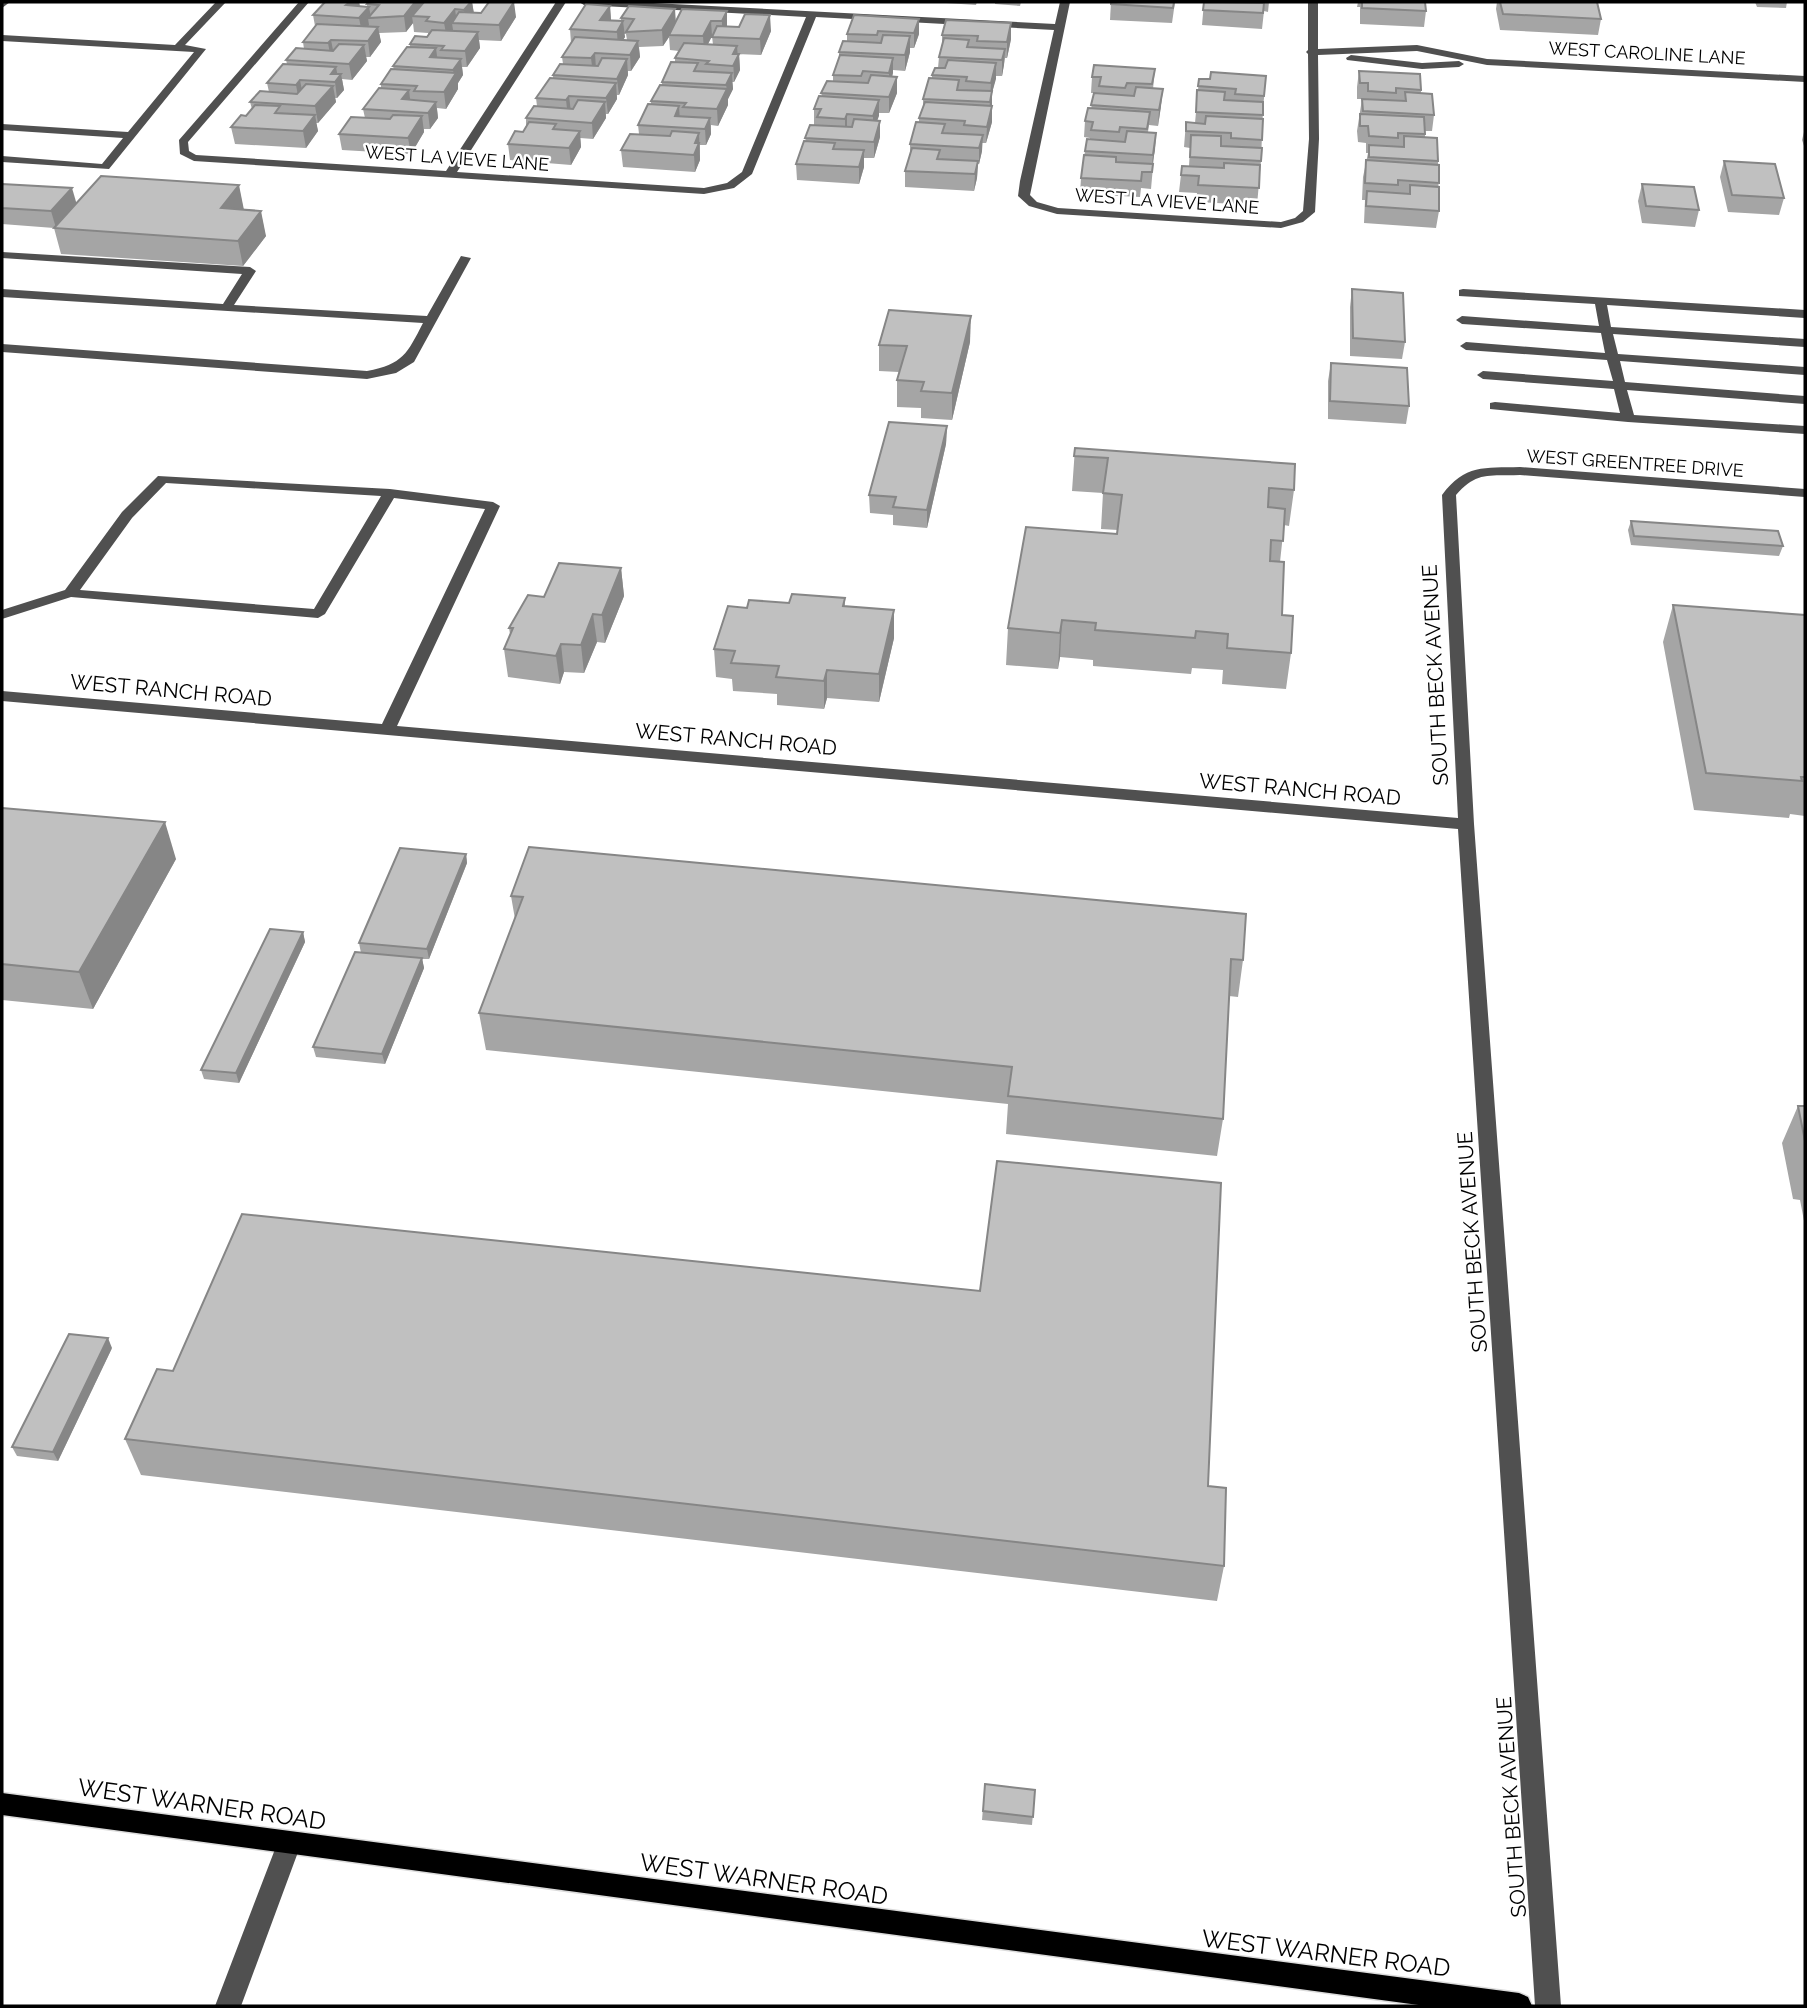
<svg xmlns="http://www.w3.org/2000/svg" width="1807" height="2008" font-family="Raleway,sans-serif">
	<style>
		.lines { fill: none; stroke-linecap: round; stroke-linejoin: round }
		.major-casing { stroke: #dbdbdb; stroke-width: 3 }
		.minor { fill: #505050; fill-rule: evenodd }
		.major { fill: #000; fill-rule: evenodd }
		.wall { fill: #a5a5a5; fill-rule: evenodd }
		.shaded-wall { fill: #868686 }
		.building { fill: #c0c0c0; stroke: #868686; stroke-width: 2 }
		.labels { text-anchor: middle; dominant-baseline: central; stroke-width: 5; stroke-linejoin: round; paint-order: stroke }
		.far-street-label { font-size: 18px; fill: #000; stroke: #fff }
		.street-label { font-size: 21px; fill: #000; stroke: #fff }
		.near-street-label { font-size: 24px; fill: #000; stroke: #fff }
	</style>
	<rect width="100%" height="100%" fill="#fff"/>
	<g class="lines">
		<defs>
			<path id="major" d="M2,1793L1519,1993L1528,1997L1532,2006H1426L2,1815Z"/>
		</defs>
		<use href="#major" class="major-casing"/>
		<g class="minor">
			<path d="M2,2H10L2,8Z"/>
			<path d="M216,2H226L185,45L206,49L109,169L2,162V156L102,164L123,138L2,130V124L128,132L194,52L2,41V35L175,45Z"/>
			<path d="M299,2H309L188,142L189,151L196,155L446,171L556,2H566L457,172L704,188L727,183L742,172L806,17L584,5L579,2H634L1055,24L1060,2H1070L1030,195L1037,202L1058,208L1281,222L1295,218L1303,211L1309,139L1308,54L1306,52L1308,50V2H1318V49L1417,45L1487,59L1805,76V82L1487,65L1417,51L1318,55L1319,139L1315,212L1303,222L1281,228L1057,214L1029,206L1018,196L1020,181L1054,30L816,17L752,174L734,188L704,194L194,161L180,154L179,140Z"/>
			<path d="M1351,55L1422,63L1459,61L1464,64L1459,67L1422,69L1347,60L1346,58Z"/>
			<path d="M2,252L250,267L256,271L234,305L427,316L461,256L471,258L414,362L396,373L367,379L2,352V344L367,371C403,364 407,354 423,323L2,297V289L223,304L242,274L2,258Z"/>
			<path d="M1463,289L1805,310V318L1607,305L1611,327L1805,339V347L1613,334L1618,354L1805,367V375L1620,361L1625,382L1805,396V404L1627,390L1634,415L1805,426V434L1628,422L1490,409V403L1495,402L1620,413L1614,389L1483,379L1477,375L1483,371L1613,381L1607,360L1466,350L1460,346L1466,342L1605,353L1601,333L1462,324L1456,320L1462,316L1599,326L1595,304L1459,296V290Z"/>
			<path d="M1520,467L1805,489V497L1520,475C1490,476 1476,471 1456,495L1474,824L1561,2006H1535L1458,829L2,701V691L382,724L485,509L394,498L325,614L318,618L71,597L2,619V610L65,590L122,512L158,476L390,489L493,502L500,506L397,726L1458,818L1442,495C1465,464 1484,468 1520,467ZM166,483L381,496L314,609L80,590L132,518Z"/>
			<path d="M289,1832L298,1836L301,1844L241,2006H215L277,1844L280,1836Z"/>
		</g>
		<use href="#major" class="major"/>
	</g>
	<g class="wall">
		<path d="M325,2H359L360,6L367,7V4L472,2L474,13L516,17L501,41L479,40L480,48L467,67H462L463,75L458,83V89L446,109L437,108L438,118L430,129H424V132L411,154L342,150L339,134L365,118L363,109L381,89V84L394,70L393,66L410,47V44L427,37L428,35V33L414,32L413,23L406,32L379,33L381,42L370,57H366L367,61L352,80L342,79L344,90L337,98H335L336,102L318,123H316L318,131L306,148L235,144L231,127L246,116L252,109L250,102L269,92L267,83L287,64L286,60L304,49L303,42L315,26L313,15Z"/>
		<path d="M931,2H977L976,5Z"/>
		<path d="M995,2H1021L1020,6L995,4Z"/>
		<path d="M1111,2H1175L1172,23L1110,20Z"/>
		<path d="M1204,2H1269L1268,12L1264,11L1262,29L1202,25Z"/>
		<path d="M1358,2H1425L1426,11L1424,27L1360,24V7H1357Z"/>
		<path d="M1497,2H1597L1601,19L1598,35L1500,30L1496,9Z"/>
		<path d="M1755,2H1787L1786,8L1757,7Z"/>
		<path d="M610,6L611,20L621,21V18L676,21L727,11V26L771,31L761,55L737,54H739L740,70L734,82H732L733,89L728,99V105L718,126L711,125V134L706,145H700V160L695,172L623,167L621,150L639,134L638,125L651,104V101L662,85V82L675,62V58L679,51L670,50L669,37L663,46L639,47L640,57L631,71H628V75L619,95H617V99L608,114H606V118L593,139L580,138L581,147L571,165L510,160L508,144L523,132L526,126V118L537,106L536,98L553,78V75L563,64L562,57L571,43L570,29ZM624,34H626L627,40H623L625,37ZM712,36L713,45L708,44Z"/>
		<path d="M854,15L919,34L914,48H910V52L905,71L893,70L892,77L897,93L889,113H879L877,120L880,121V137L874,158H864V167L859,184L797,180L796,164L806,141L805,138L814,125V109L822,96L821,93L833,81V75L839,58V52L847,41V34Z"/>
		<path d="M942,35L1011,39L1007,58H1005L1002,76H996L992,93V122L986,143H982V151L979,164H978L977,178L974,191L905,187V171L910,154V144L919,122V118L923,107V99L932,78V75L938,68L939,57L942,44Z"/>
		<path d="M1155,69L1153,89L1161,106L1158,126L1149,125L1148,132L1156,133L1151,189L1141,188L1140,197L1080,194L1081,178L1085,151L1090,139V138L1084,137L1085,121L1091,109L1094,93H1091L1092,77Z"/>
		<path d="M1359,71L1421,90V93L1434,115L1432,131H1425V138L1438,161L1439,211L1436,228L1364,223L1365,200H1362L1363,177L1368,153H1366V143L1358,142L1357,131L1362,99H1357V87Z"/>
		<path d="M1266,76L1263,109L1261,161L1257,205L1196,202L1197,193L1179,192L1182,166H1189L1190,148L1184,147L1186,122L1195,123L1199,79H1210Z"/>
		<path d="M1805,128V149L1802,140Z"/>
		<path d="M1724,161L1784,198L1779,215L1728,212L1720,177Z"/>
		<path d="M2,184L76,204L244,210L266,236L243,266L61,254L54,228L2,224Z"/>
		<path d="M1642,184L1699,210L1695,227L1642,223L1638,201Z"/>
		<path d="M1352,289L1405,342L1402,359L1350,356V307Z"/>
		<path d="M970,342L952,420L921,418V408L897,407V380L899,372L879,371V345Z"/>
		<path d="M1331,363L1409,406L1406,424L1328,419V381Z"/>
		<path d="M947,426L946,444L927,528L893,525V515L870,513L869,495Z"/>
		<path d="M1075,448L1294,490L1289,526L1284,525L1280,562L1282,615L1291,653L1286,689L1222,684L1223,670L1192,668L1191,674L1093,666V660L1060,657L1058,669L1006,665L1008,628L1117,534L1118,530L1101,529L1103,493L1072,491Z"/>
		<path d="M1631,521L1783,546L1779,556L1631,545L1628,530Z"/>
		<path d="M621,568L624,596L605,643L597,642L584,673L564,672L560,684L508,677L504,649L510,634L509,628L544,597Z"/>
		<path d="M845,598V606L894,610V638L879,702L827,698L824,709L777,705V694L733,691L732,679L716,677L714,649L747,608Z"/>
		<path d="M1673,605L1805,615V816L1790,814L1789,818L1694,810L1663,642Z"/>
		<path d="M2,808L176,859L93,1009L2,1000Z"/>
		<path d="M466,854L467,863L429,959H422L424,968L385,1064L316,1057L313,1047L361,953L359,943Z"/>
		<path d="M511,896L1243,960L1238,997L1229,996L1223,1119L1217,1156L1006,1134L1008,1104L486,1050L479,1013L515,919Z"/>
		<path d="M303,932L305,942L239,1083L204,1079L201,1070Z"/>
		<path d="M1798,1106H1805V1226L1800,1200L1793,1199L1782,1143Z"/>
		<path d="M112,1348L58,1461L17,1456L12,1447Z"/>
		<path d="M173,1371L1208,1486L1224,1566L1217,1601L141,1475L125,1439Z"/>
		<path d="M985,1784L1035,1790L1032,1825L982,1820Z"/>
	</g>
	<g class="shaded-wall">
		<path d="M350,2H359L360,8L346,5Z"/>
		<path d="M415,2H423L424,8L412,16L413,23L406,32L404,16Z"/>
		<path d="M471,2H472L474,15L466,23L464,10Z"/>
		<path d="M514,2L516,17L501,41L499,25Z"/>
		<path d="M610,6L611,21L600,20Z"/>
		<path d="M369,7L371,17L368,18L369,25L362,33L359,18Z"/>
		<path d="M455,9L457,23H452L453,30L447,38L444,23Z"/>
		<path d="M675,9L676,24L669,35V37L663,46L662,30Z"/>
		<path d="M727,11V26L722,37V21Z"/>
		<path d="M770,15L771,31L761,55L760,39Z"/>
		<path d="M919,19V34L914,48V33Z"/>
		<path d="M623,21L625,37L618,48L617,32Z"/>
		<path d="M711,21L712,36L704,52L703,36Z"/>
		<path d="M1011,23V39L1007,58V42Z"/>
		<path d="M378,27L381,42L370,57L368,41Z"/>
		<path d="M478,32L480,48L467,67L465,51Z"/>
		<path d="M910,36V52L905,71V55Z"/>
		<path d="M331,40L334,55L331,59L328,43Z"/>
		<path d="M638,41L640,57L631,71L630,55Z"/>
		<path d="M364,45L367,61L352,80L349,64Z"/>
		<path d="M737,46L738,58L739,54L740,70L734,82L733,54Z"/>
		<path d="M436,48L438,64L430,57Z"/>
		<path d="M1005,49L1004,65L1002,76V60Z"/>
		<path d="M595,53L596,69L593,74L591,58Z"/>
		<path d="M893,58V73L889,89V73Z"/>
		<path d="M461,59L463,75L458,83V89L446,109L444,92L454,76L453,70Z"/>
		<path d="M627,59L628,75L619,95L617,79Z"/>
		<path d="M996,63V79L992,93V122L986,143L987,127L989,117L991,83Z"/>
		<path d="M336,67L338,78L341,74L344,90L337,98L335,82L331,74Z"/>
		<path d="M732,73L733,89L728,99V105L718,126L717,109L727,90L726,85Z"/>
		<path d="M897,77V93L889,113V97Z"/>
		<path d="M300,80L303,96L299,101L296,85Z"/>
		<path d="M616,83L617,99L608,114L606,98Z"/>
		<path d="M333,86L336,102L318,123L315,106Z"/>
		<path d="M1163,89L1161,106L1158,126L1159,110Z"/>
		<path d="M409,90L411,107L402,99Z"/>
		<path d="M569,96L571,112L568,117L566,100Z"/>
		<path d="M879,100V116L873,132V116Z"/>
		<path d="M436,102L438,118L430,129L428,113Z"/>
		<path d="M605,102L606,118L593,139L592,123Z"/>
		<path d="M679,106L680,122L675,116Z"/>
		<path d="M847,114V131L845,136V119Z"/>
		<path d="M315,115L318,131L306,148L303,131Z"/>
		<path d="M422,116L424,132L411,154L408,138Z"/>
		<path d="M710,118L711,134L706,145L705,129Z"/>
		<path d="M880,121V137L874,158V142Z"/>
		<path d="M580,131L581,147L571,165L569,148Z"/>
		<path d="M699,133L700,160L695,172L694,155L695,143Z"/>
		<path d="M1156,133L1155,150L1151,172L1153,155Z"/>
		<path d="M983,135L982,151L979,164V148Z"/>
		<path d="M864,150V167L859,184V167Z"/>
		<path d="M978,161L977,178L974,191L975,174Z"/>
		<path d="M239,185L244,210L221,208Z"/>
		<path d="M72,188L77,205L56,228L51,211Z"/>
		<path d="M261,211L266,236L243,266L238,241Z"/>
		<path d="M971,316L970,342L952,420V393Z"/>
		<path d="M947,426L946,444L927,528V510Z"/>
		<path d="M621,568L624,596L605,643L602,615Z"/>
		<path d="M894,610V638L879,702V674Z"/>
		<path d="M593,614L597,642L584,673L581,645Z"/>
		<path d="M1062,620L1060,657L1058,669L1060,633Z"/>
		<path d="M561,644L564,672L560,684L556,656Z"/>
		<path d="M827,670V698L824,709V681Z"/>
		<path d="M165,822L176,859L93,1009L79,972Z"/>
		<path d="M466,854L467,863L429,959L427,949Z"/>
		<path d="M303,932L305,942L239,1083L236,1073Z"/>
		<path d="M422,958L424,968L385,1064L382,1054Z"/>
		<path d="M108,1338L112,1348L58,1461L53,1452Z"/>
	</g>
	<g class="building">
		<path d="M325,2H350L346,5L369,7L359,18L313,15Z"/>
		<path d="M369,2H415L404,16L368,18L379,5L367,4Z"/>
		<path d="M424,2H471L464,10L455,9L444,23L426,21L429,17L412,16Z"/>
		<path d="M489,2H514L499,25L452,23L459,12L481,13Z"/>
		<path d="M1111,2H1174L1173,8L1111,4Z"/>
		<path d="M1204,2L1264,3L1263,13L1203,10Z"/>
		<path d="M1362,2H1425L1426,11L1362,8Z"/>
		<path d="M1500,2H1597L1601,19L1503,14Z"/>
		<path d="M586,4L610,6L600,20L623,21L617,32L570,29Z"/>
		<path d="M629,6L675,9L662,30L626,32L634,19L621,18Z"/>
		<path d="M682,9L727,11L722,21H711L703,36L669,35Z"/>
		<path d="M745,14L770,15L760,39L712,37L717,26L739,27Z"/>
		<path d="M854,15L919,19L914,33L878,31L877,35L847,34Z"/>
		<path d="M946,20L1011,23L1007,42L977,41L978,36L942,35Z"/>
		<path d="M317,24L378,27L368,41L331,40L328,43L303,42Z"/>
		<path d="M432,30L478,32L465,51L441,50L444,46L410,44L415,36L427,37Z"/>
		<path d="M883,35L910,36L905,55L839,52L843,41L881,43Z"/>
		<path d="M575,37L638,41L630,55L595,53L591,58L562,57Z"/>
		<path d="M944,38L969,40L967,47L1005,49L1002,60L939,57Z"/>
		<path d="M684,43L737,46L733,54H739L733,66L706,64L709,61L675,58Z"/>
		<path d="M339,44L364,45L349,64L286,60L296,48L333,51Z"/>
		<path d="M407,47L436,48L430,57L461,59L453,70L393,66Z"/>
		<path d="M840,55L893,58L889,73L863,71L861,76L833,75Z"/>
		<path d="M602,58L627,59L617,79L553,75L560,64L598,66Z"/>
		<path d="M948,60L996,63L991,83L966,81L967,77L932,75L935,68H945Z"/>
		<path d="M671,62L698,63L694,71L732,73L726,85L662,82Z"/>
		<path d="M283,64L336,67L331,74H341L335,82L300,80L296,85L267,83Z"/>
		<path d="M1094,65L1155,69L1152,84L1127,83L1125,88L1099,86L1101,77H1092Z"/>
		<path d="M391,69L456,73L444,92L414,91L417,86L381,84Z"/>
		<path d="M1359,71L1420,74L1421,90L1396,88V93L1368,91V83H1360Z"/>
		<path d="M1211,72L1266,76L1264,96L1235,94L1236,89L1198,86L1199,79H1210Z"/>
		<path d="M871,75L897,77L889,97L821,93L827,81L868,83Z"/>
		<path d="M550,78L616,83L606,98L569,96L566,100L536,98Z"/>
		<path d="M929,78L959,80L957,90L992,91L990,102L923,99Z"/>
		<path d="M306,84L333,86L315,106L250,102L260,91L297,94Z"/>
		<path d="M660,85L727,89L717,109L683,107L686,103L651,101Z"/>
		<path d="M1136,87L1163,89L1159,110L1091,105L1094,93L1134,96Z"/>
		<path d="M379,88L409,90L402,99L436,102L428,113L363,109Z"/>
		<path d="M1197,90L1225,92L1224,100L1263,102V115L1196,112Z"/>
		<path d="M1405,92L1432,94L1434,115L1363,111L1362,99L1406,101Z"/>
		<path d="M819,96L879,100L873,116L847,114L845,119L817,117L821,109H814Z"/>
		<path d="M578,100L605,102L592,123L526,118L534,106L573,109Z"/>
		<path d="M925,102L992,106L987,127L964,125L965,121L919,118Z"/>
		<path d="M648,104L679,106L675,116L710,118L705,129L638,125Z"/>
		<path d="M255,105L280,106L275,113L315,115L303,131L231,127L241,115L246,116Z"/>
		<path d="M1088,108L1150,112L1147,129L1120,127L1119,132L1091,130L1093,122L1085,121Z"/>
		<path d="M1360,114L1424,117L1425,134L1398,133V138L1369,136L1368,126H1360Z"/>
		<path d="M393,115L422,116L408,138L339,134L351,117L390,119Z"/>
		<path d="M1206,116L1263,119L1262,140L1231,138V133L1186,131V122L1205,124Z"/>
		<path d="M854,119L880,121L874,142L805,138L810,125L852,127Z"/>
		<path d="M529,122L556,124L553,129L580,131L569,148L508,144L515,131L523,132Z"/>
		<path d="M916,122L945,124L942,133L983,135L979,148L910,144Z"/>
		<path d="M672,131L699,133L695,143H699L694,155L621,150L630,134L670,136Z"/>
		<path d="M1127,131L1156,133L1153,155L1085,151L1087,139L1125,142Z"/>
		<path d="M1191,135L1221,136V146L1262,148L1261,161L1190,157Z"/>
		<path d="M1404,136L1437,138L1438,161L1369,157V145L1404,147Z"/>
		<path d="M804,141L835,143L833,149L864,150L859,167L796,164Z"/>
		<path d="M912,148L940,150L937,159L978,161L975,174L905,171Z"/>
		<path d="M1084,155L1116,157V162L1153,164L1152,172H1142L1141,181L1081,178Z"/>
		<path d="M1366,160L1439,165V183L1398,180V185L1365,183Z"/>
		<path d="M1724,161L1775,164L1784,198L1732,195Z"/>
		<path d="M1224,163L1260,165L1259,188L1198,185L1199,176L1181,175L1182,166L1224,168Z"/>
		<path d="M101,176L239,185L221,208L261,211L238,241L54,228Z"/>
		<path d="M2,184L72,188L51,211L2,208Z"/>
		<path d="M1642,184L1694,187L1699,210L1646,206Z"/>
		<path d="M1410,185L1439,187V211L1366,206L1367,191L1410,194Z"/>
		<path d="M1352,289L1403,293L1405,342L1353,338Z"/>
		<path d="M889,310L971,316L952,393L921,391L924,382L897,380L907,346L879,345Z"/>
		<path d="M1331,363L1407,368L1409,406L1330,401Z"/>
		<path d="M889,422L947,426L927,510L893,507L896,497L869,495Z"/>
		<path d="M1075,448L1295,464L1294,490L1269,488L1268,507L1285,509L1283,541L1271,540L1270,561L1284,562L1282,615L1293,616L1291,653L1227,648L1228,634L1196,631L1195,638L1095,630L1096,623L1062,620L1060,633L1008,628L1026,527L1117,534L1122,495L1103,493L1108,458L1074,456Z"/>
		<path d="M1631,521L1778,531L1783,546L1634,536Z"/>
		<path d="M559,563L621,568L602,615L593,614L581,645L561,644L556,656L504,649L513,628H509L528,595L544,597Z"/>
		<path d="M792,594L845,598L843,606L894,610L879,674L827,670L824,681L776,677L779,666L731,663L735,651L714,649L728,606L747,608L749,600L789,603Z"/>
		<path d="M1673,605L1805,615V777H1801L1802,781L1706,773Z"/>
		<path d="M2,808L165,822L79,972L2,964Z"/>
		<path d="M529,847L1246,914L1243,960L1231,959L1223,1119L1008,1096L1012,1067L479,1013L523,897L511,896Z"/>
		<path d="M400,848L466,854L427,949L359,943Z"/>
		<path d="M270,929L303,932L236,1073L201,1070Z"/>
		<path d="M355,952L422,958L382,1054L313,1047Z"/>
		<path d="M1798,1106H1805V1141Z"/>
		<path d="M997,1161L1221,1183L1208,1486L1226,1488L1224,1566L125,1439L157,1369L173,1371L242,1214L980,1291Z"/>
		<path d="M69,1334L108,1338L53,1452L12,1447Z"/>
		<path d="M985,1784L1035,1790L1033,1817L983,1811Z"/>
	</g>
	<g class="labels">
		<g class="far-street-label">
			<text transform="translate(1647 53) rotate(3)">WEST CAROLINE LANE</text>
			<text transform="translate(457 158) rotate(4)">WEST LA VIEVE LANE</text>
			<text transform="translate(1167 201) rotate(4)">WEST LA VIEVE LANE</text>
			<text transform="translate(1635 463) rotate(4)">WEST GREENTREE DRIVE</text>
		</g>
		<g class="street-label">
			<text transform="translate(1435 675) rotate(-93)">SOUTH BECK AVENUE</text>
			<text transform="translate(171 690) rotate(5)">WEST RANCH ROAD</text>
			<text transform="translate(736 739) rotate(5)">WEST RANCH ROAD</text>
			<text transform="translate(1300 789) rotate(5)">WEST RANCH ROAD</text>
			<text transform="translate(1472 1242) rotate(-94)">SOUTH BECK AVENUE</text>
			<text transform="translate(1511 1807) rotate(-94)">SOUTH BECK AVENUE</text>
		</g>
		<g class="near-street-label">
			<text transform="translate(202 1804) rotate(8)">WEST WARNER ROAD</text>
			<text transform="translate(764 1879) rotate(8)">WEST WARNER ROAD</text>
			<text transform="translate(1326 1953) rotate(7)">WEST WARNER ROAD</text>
		</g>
	</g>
	<rect width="1807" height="2008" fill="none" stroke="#000000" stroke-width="7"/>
</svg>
